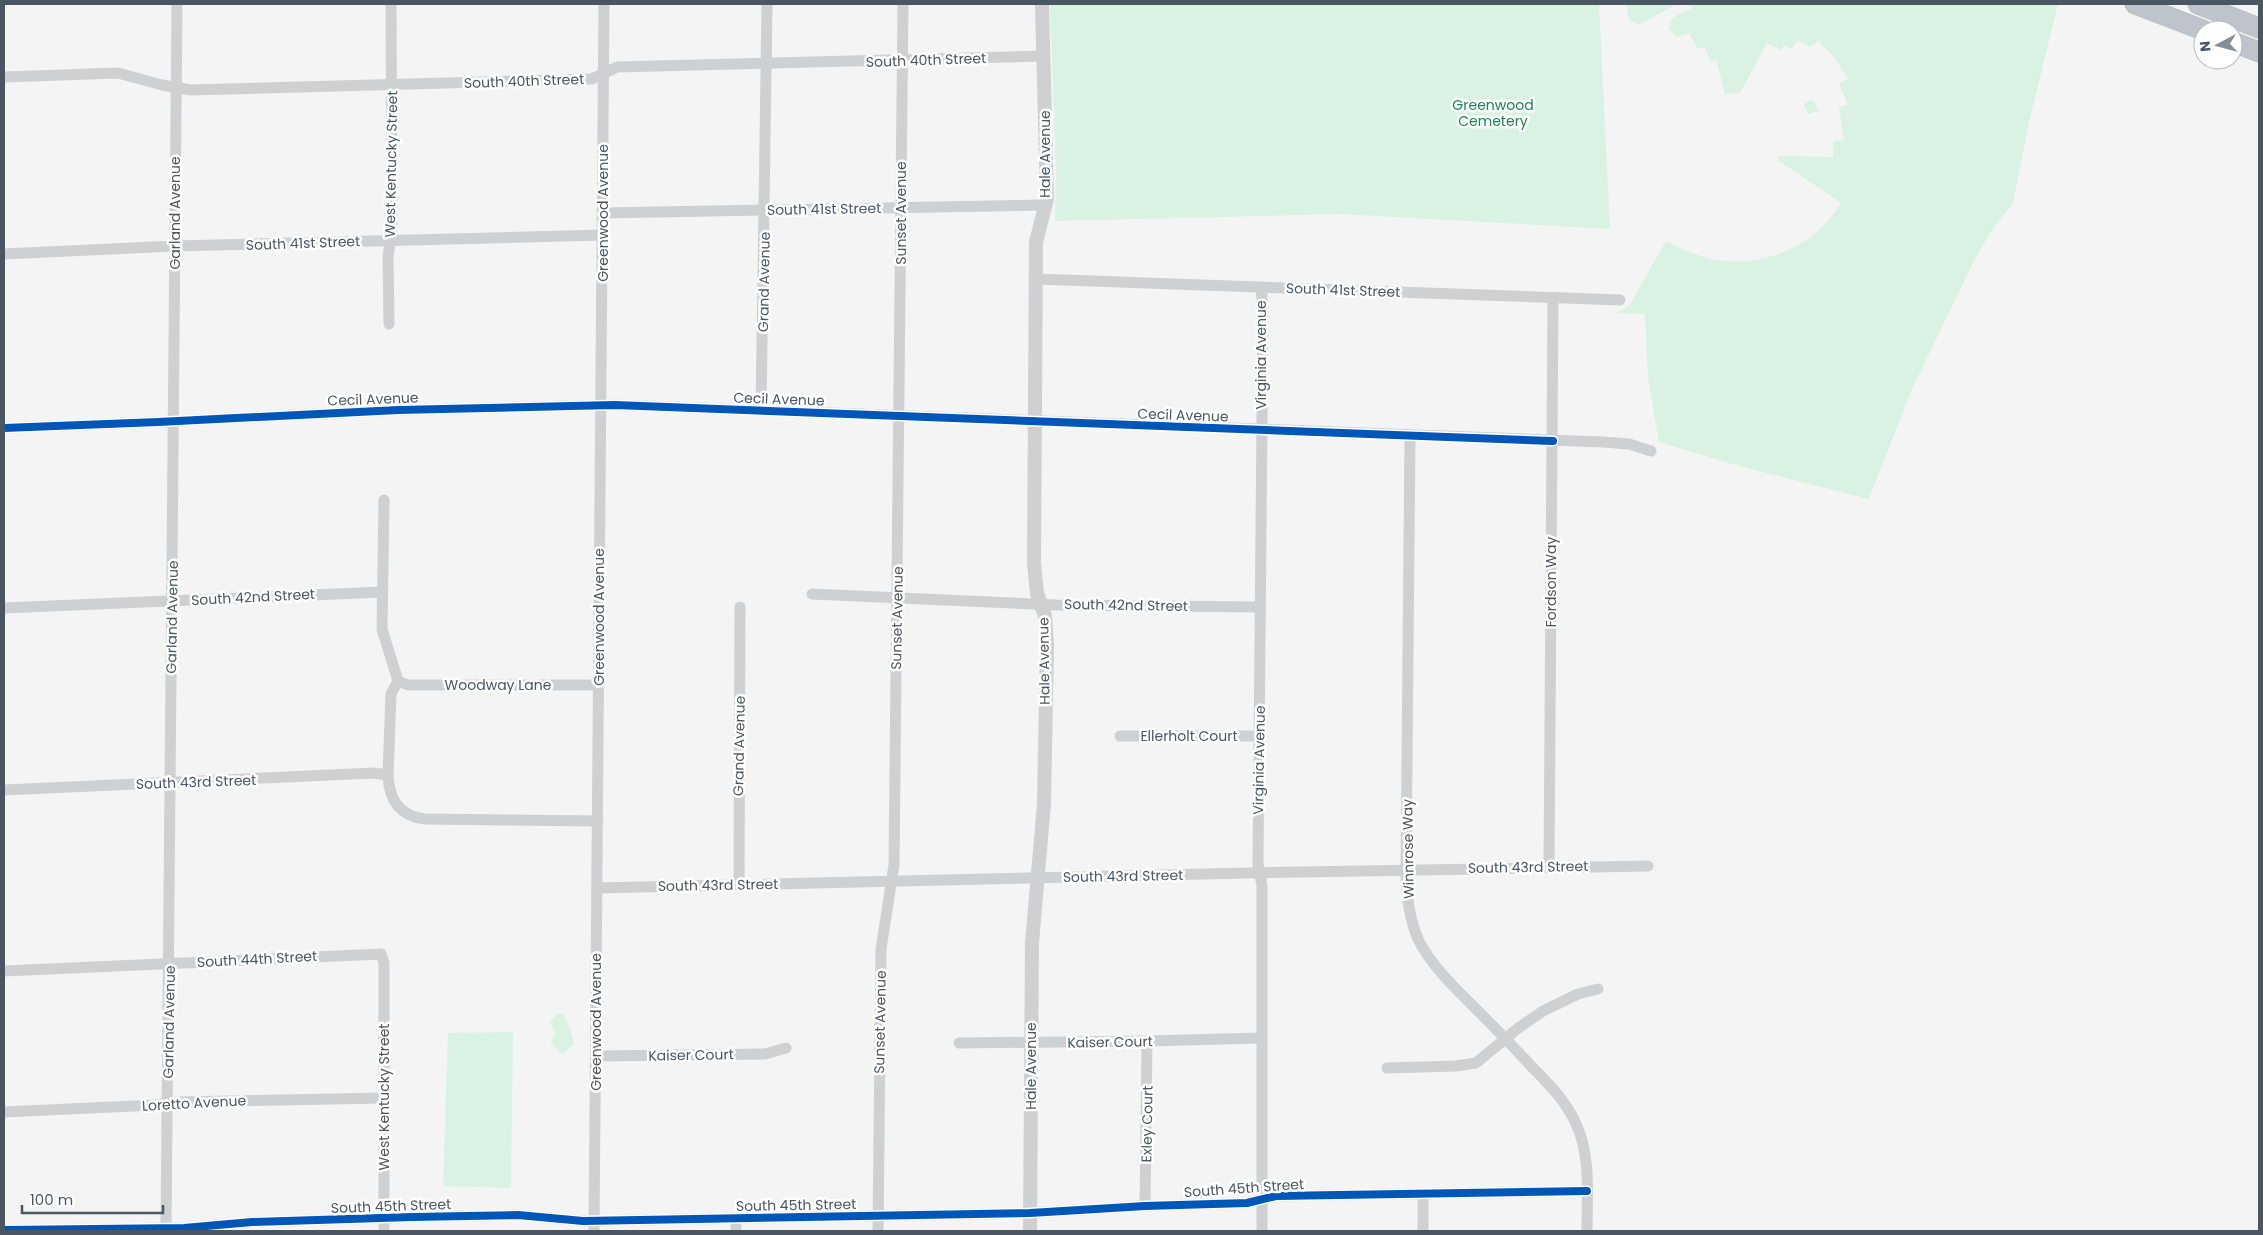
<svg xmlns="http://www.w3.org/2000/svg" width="2263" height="1235" font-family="Poppins,sans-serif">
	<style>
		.green { fill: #d9f2e3 }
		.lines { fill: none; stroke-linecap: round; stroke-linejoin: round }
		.motorway-casing { stroke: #b9bec3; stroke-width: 21 }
		.minor { stroke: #ced0d2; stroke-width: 11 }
		.tertiary { stroke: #ced0d2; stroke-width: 14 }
		.motorway { stroke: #bec4c9; stroke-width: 20 }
		.cycleway-casing { stroke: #fff; stroke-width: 11 }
		.cycleway { stroke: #0057b8; stroke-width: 8 }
		.labels { text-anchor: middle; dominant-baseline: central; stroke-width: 5; stroke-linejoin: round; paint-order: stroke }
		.street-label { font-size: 14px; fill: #4a5661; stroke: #fff }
		.park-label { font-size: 14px; fill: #17864f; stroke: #fff }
	</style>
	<rect width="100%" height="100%" fill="#f4f4f4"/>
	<g class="green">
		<path d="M1050,4H1599L1610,229L1339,214L1055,221L1056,170Z"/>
		<path d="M1626,4H1677L1638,25L1629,19Z"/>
		<path d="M1690,4H2058L2029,122L2013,203L1991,231L1974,261L1911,391L1869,499L1739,466L1659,442L1648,378L1645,314L1616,313L1629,306L1666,241C1681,248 1696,256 1712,259C1762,269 1815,247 1841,203L1779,161L1777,156L1833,157V141L1844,140L1839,107L1848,105L1839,84L1848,79L1835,58L1818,41L1810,47L1798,40L1792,49L1784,45L1781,50L1767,43L1740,93L1725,94L1716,60L1710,61L1705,47L1698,49L1689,33L1677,37L1669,29L1672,18L1692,8Z"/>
		<path d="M1810,100L1814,101L1819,111L1808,114L1804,104Z"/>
		<path d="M563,1014L570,1028L574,1044L565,1053H561L551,1042V1040L555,1035L550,1021L556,1015Z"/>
		<path d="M513,1032L511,1188L443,1186L448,1033Z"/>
	</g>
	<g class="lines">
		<defs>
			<g id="motorway">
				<path d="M2135,4L2203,30"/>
				<path d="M2198,4L2259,28"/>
				<path d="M2233,42L2259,52"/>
			</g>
		</defs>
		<use href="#motorway" class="motorway-casing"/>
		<g class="minor">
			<path d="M4,77L118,73L162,85L191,90L592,79L617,67L1044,56"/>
			<path d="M603,213L1046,205"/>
			<path d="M4,254L175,246L603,235"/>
			<path d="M1036,279L1620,300"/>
			<path d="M1261,288L1263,307L1258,863L1262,886V1231"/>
			<path d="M389,324L388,257L392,227L391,4"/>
			<path d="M761,410L767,4"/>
			<path d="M4,428L158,422L398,410L615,405L1603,442L1629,444L1651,451"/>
			<path d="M1410,435L1406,870C1406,894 1409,919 1419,941C1432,966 1453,986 1472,1005C1492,1025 1512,1045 1531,1066C1549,1084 1567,1102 1577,1126C1591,1158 1587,1197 1587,1231"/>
			<path d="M384,500L382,629L398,681L391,694L388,775C389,799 399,816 425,819L598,821"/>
			<path d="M812,594L1056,605L1260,607"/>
			<path d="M4,608L382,592"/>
			<path d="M398,681L408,685H599"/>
			<path d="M1120,736H1259"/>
			<path d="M4,790L373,773L388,775"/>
			<path d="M1549,867L1553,298"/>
			<path d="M739,884L740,607"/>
			<path d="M597,888L1248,873L1648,866"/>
			<path d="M4,971L381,954L384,963V1231"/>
			<path d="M959,1043L1147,1041L1261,1038"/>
			<path d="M596,1056L765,1054L786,1048"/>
			<path d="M1387,1068L1455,1066L1476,1063L1517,1029L1543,1011L1578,994L1598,989"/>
			<path d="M4,1112L155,1105L178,1102L384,1098"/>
			<path d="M1145,1206L1147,1041"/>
			<path d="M4,1230L184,1228L252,1222L412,1217L518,1215L583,1221L1030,1213L1145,1206L1247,1203L1276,1196L1587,1191"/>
			<path d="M166,1231L177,4"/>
			<path d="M594,1231L604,4"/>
			<path d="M736,1231V1218"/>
			<path d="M878,1231L881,949L894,865L903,4"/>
			<path d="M1423,1231V1194"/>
		</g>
		<path class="tertiary" d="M1030,1231L1032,943L1044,804L1047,645L1045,616L1037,593L1034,563L1036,242L1047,199L1042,4"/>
		<use href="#motorway" class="motorway"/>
		<defs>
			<g id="cycleway">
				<path d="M4,428L158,422L398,410L615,405L1553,441"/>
				<path d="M4,1230L184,1228L252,1222L412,1217L518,1215L583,1221L1030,1213L1145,1206L1247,1203L1276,1196L1587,1191"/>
			</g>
		</defs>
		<use href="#cycleway" class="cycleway-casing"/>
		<use href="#cycleway" class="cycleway"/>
	</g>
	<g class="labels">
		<g class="street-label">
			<text transform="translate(926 60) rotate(-2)">South 40th Street</text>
			<text transform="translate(524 81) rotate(-2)">South 40th Street</text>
			<text transform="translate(1045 154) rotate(-90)">Hale Avenue</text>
			<text transform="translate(391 164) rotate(-89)">West Kentucky Street</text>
			<text transform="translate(824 209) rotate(-1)">South 41st Street</text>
			<text transform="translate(175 213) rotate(-90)">Garland Avenue</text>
			<text transform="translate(603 213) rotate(-90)">Greenwood Avenue</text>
			<text transform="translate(901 213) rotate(-90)">Sunset Avenue</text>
			<text transform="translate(303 243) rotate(-2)">South 41st Street</text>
			<text transform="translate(764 282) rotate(-89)">Grand Avenue</text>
			<text transform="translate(1343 290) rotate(2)">South 41st Street</text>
			<text transform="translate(1261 355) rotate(-90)">Virginia Avenue</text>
			<text transform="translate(373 399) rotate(-2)">Cecil Avenue</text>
			<text transform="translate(779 399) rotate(2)">Cecil Avenue</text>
			<text transform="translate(1183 415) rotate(2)">Cecil Avenue</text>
			<text transform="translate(1551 582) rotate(-90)">Fordson Way</text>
			<text transform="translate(253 597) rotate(-3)">South 42nd Street</text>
			<text transform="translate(1126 605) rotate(1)">South 42nd Street</text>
			<text transform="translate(172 617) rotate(-89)">Garland Avenue</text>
			<text transform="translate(599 617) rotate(-90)">Greenwood Avenue</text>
			<text transform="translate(897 618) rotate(-89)">Sunset Avenue</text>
			<text transform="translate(1044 661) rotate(-91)">Hale Avenue</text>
			<text x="498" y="685">Woodway Lane</text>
			<text x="1189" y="736">Ellerholt Court</text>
			<text transform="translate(739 746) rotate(-89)">Grand Avenue</text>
			<text transform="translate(1259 760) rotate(-89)">Virginia Avenue</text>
			<text transform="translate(196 782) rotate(-2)">South 43rd Street</text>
			<text transform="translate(1408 849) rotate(-91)">Winnrose Way</text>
			<text transform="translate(1528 867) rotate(-1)">South 43rd Street</text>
			<text transform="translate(1123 876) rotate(-1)">South 43rd Street</text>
			<text transform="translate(718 885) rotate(-1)">South 43rd Street</text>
			<text transform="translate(257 959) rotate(-3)">South 44th Street</text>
			<text transform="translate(169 1022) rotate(-89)">Garland Avenue</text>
			<text transform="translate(596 1022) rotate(-90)">Greenwood Avenue</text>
			<text transform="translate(880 1022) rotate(-89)">Sunset Avenue</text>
			<text transform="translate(1110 1042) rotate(-1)">Kaiser Court</text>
			<text transform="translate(691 1055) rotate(-1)">Kaiser Court</text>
			<text transform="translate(1031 1066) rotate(-90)">Hale Avenue</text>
			<text transform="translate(384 1097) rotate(-90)">West Kentucky Street</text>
			<text transform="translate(194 1103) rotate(-3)">Loretto Avenue</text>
			<text transform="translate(1147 1124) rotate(-89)">Exley Court</text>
			<text transform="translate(1244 1188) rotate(-4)">South 45th Street</text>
			<text transform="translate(796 1205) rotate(-1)">South 45th Street</text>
			<text transform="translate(391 1206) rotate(-2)">South 45th Street</text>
		</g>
		<g class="park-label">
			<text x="1493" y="105">Greenwood<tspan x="1493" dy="16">Cemetery</tspan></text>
		</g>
	</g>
	<rect width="2263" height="1235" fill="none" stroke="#4a5661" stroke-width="10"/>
	<g transform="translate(2218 45) rotate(264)"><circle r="24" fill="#ffffff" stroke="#b7bbc0"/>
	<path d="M0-4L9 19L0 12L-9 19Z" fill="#868d94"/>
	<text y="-8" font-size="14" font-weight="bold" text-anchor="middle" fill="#4a5661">N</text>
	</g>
	<path d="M22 1205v8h141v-8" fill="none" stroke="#4a5661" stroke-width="2.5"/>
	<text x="30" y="1205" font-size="15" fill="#4a5661" stroke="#ffffff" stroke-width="4" paint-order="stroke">100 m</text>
</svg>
